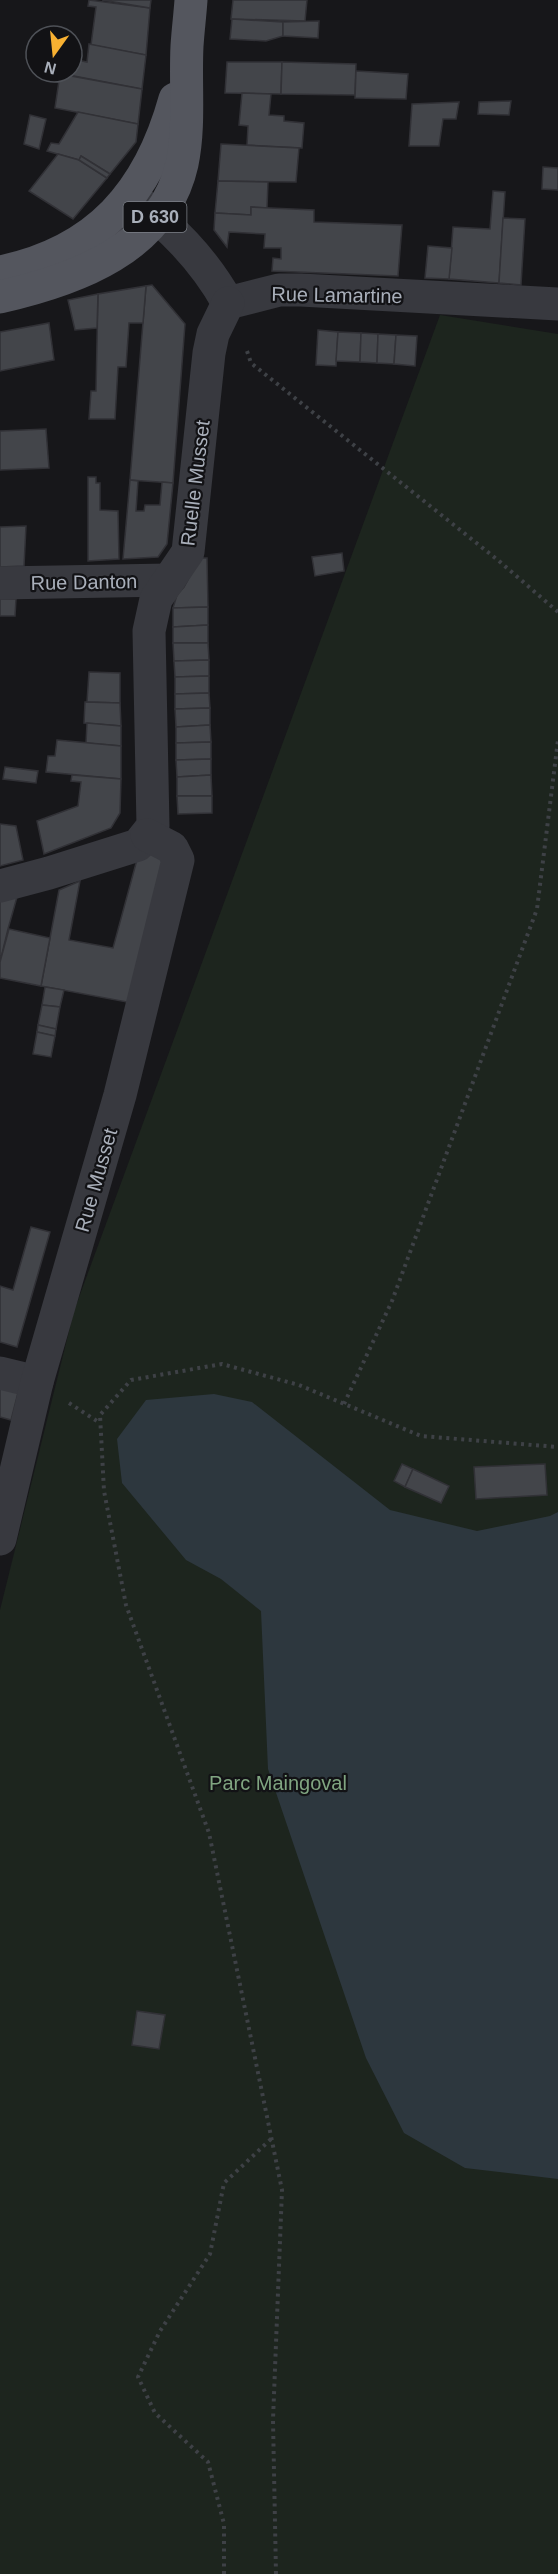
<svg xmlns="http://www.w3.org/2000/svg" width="558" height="2574" font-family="Helvetica,sans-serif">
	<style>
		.green { fill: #1d251e }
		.water { fill: #2d373e }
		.building { fill: #43454a; stroke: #313136; stroke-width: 1.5 }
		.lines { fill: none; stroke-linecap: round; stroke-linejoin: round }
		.path { stroke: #3e4146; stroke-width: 4; stroke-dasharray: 3 4.5; stroke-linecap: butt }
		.street { stroke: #38393f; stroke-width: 33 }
		.primary { stroke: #54565e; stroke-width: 33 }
		.labels { text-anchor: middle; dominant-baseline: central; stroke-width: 4.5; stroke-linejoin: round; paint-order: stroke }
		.shield { fill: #121215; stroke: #7c8088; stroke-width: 1.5 }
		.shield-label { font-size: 18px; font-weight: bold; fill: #a9afba }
		.street-label { font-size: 20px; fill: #a9afba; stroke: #121215 }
		.park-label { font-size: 20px; fill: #80a581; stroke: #121215 }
	</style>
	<rect width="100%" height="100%" fill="#17171a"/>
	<path class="green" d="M440,315L558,334V2574H0V1610L74,1311Z"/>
	<path class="water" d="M214,1394L252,1402L390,1510L477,1531L550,1516L558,1512V2179L465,2168L404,2133L366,2058L268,1769L261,1611L221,1579L186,1560L122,1483L117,1439L146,1400Z"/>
	<g class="building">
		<path d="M89,0L150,8L146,55L91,45L96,7L88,6Z"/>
		<path d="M102,0H151L150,8Z"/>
		<path d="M233,0H307L305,21L231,19Z"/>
		<path d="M232,19L283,22V36L266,41L230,39Z"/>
		<path d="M319,21L318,38L283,36V22Z"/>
		<path d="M35,34L45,36H36V60L30,59Z"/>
		<path d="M89,44L146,55L142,89L53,72H72V59L87,62Z"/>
		<path d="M227,62H282L281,94L225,93Z"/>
		<path d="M282,62L356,64L355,95L281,94Z"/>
		<path d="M356,71L408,74L406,99L355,98Z"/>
		<path d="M60,74L142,89L138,124L55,108Z"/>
		<path d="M242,93L271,94L269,115L284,116V121L304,123L302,148L247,145L248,126L239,125Z"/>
		<path d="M511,101L509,115L478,114L479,102Z"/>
		<path d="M459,102L456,119H443L439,146H409L412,104Z"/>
		<path d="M78,112L138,124L136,142L110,174L81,156L79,160L47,151L51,143L59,144Z"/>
		<path d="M30,115L46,119L39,149L24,144Z"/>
		<path d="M221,144L299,148L296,182L218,181Z"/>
		<path d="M58,154L79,160L107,178L73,219L29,191Z"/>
		<path d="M81,156L110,174L107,178L79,160Z"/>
		<path d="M543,167L558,168V190L542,189Z"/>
		<path d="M218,181L268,182L267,208L251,207V215L215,213Z"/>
		<path d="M493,191L505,192L499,283L449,279L453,227L490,229Z"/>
		<path d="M251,207L314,210V222L402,225L398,276L272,271L273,258L281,259V248H264L265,234L229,232L227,247L214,230L215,213L251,215Z"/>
		<path d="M503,218L525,219L521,285L499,283Z"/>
		<path d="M428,246L452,248L449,279L425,278Z"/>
		<path d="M152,285L185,324L173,483L130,480L146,286Z"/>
		<path d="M146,286L143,323H129L126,367H118L115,419H89L91,391H96L98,294Z"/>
		<path d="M98,294L97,328L75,330L68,300Z"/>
		<path d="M49,323L54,360L0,371V332Z"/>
		<path d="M318,330L338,332L336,366L316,365Z"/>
		<path d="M338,332L361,333L360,362L336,361Z"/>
		<path d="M361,333L378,334L377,363L360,362Z"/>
		<path d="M378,334L396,335L394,364L377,363Z"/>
		<path d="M396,335L417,336L415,366L394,364Z"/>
		<path d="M46,429L49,468L0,470V431Z"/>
		<path d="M88,477H96V483H100V510L118,511L119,559L88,561Z"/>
		<path d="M130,480L138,481L136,511H144L145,505H160L162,482L173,483L167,544L158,557L123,559Z"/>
		<path d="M26,526L24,566L0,567V527Z"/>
		<path d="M342,553L344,571L315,576L312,557Z"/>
		<path d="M200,558H207L208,607L173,608L177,595L184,587Z"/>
		<path d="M0,599H16L15,616H0Z"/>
		<path d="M208,607V625L173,627V608Z"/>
		<path d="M208,625V643H173V627Z"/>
		<path d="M173,643H208L209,660L174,661Z"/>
		<path d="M209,660V676L175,677L174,661Z"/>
		<path d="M89,672L120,673V703L87,702Z"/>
		<path d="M209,676V693L175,694V677Z"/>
		<path d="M209,693L210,708L175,709V694Z"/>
		<path d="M85,702L120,703L121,726L84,723Z"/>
		<path d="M210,708V725L176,727L175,709Z"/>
		<path d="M87,723L121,726V746L86,743Z"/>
		<path d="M210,725L211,742L176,743V727Z"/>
		<path d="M57,740L121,746V779L46,772L48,756H55Z"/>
		<path d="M211,742V759L176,760V743Z"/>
		<path d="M211,759V775L177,777L176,760Z"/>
		<path d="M5,767L38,771L36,783L3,779Z"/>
		<path d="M72,775L121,779L120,813L111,828L44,854L37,821L78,806L81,782L71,781Z"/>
		<path d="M211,775L212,796H177V777Z"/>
		<path d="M177,796H212V813L178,814Z"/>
		<path d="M0,824L16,826L23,860L0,866Z"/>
		<path d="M169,850L132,1003L41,986L59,890L80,881L69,940L113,948L138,856Z"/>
		<path d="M17,897L8,929L0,962V899Z"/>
		<path d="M9,929L50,938L41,986L0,978V962Z"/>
		<path d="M45,987L64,990L60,1007L42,1005Z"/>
		<path d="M42,1005L60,1007L56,1029L38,1025Z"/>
		<path d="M38,1025L56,1029L55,1036L37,1032Z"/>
		<path d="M37,1032L55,1036L51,1057L33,1054Z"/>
		<path d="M31,1227L50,1232L17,1347L0,1342V1286L13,1290Z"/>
		<path d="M0,1384L19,1389L11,1420L0,1417Z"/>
		<path d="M402,1464L413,1469L405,1487L394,1481Z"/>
		<path d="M545,1464L547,1495L476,1499L474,1467Z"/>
		<path d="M413,1469L449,1486L441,1503L405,1487Z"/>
		<path d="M137,2011L165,2015L159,2049L132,2045Z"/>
	</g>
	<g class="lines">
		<g class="path">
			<path d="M247,351L251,363L499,561L558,612"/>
			<path d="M69,1403L100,1423"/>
			<path d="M344,1404L392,1301L537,909L558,740"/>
			<path d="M224,2574V2524L208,2462L155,2413L138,2377L160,2331L210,2254L224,2183L271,2139"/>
			<path d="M276,2574L273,2420L282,2190L209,1833L126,1605L104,1491L100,1415L131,1380L222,1364L299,1385L421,1436L558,1447"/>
		</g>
		<g class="street">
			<path d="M130,195C170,226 203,258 228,303L279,290H301L558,304"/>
			<path d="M0,583L169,580"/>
			<path d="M0,886L49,873L138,845L153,826L149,631L156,599L188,552L209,353L213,334L228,303"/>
			<path d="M0,1373L37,1382"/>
			<path d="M0,1539L37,1382L120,1095L178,860L172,848L147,835"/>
		</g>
		<g class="primary">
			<path d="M0,272C97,252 149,193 175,99"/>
			<path d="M0,297C75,280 163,249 182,164C190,126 185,85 187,46C188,30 190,15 191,0"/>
		</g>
	</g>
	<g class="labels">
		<rect class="shield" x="123.5" y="202" width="63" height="30" rx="4.5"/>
		<g class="shield-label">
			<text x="155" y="217">D 630</text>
		</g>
		<g class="street-label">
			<text transform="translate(337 295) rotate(1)">Rue Lamartine</text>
			<text transform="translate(195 483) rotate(-83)">Ruelle Musset</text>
			<text transform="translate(84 582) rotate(-1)">Rue Danton</text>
			<text transform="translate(96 1180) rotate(-74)">Rue Musset</text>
		</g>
		<g class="park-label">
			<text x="278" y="1783">Parc Maingoval</text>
		</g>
	</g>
	<g transform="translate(54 54) rotate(195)"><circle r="28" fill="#121215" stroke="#4e5157" stroke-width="1.5"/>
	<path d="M0-4.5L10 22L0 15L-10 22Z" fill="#f8b132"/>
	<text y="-9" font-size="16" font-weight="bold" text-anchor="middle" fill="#a9afba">N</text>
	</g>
</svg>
